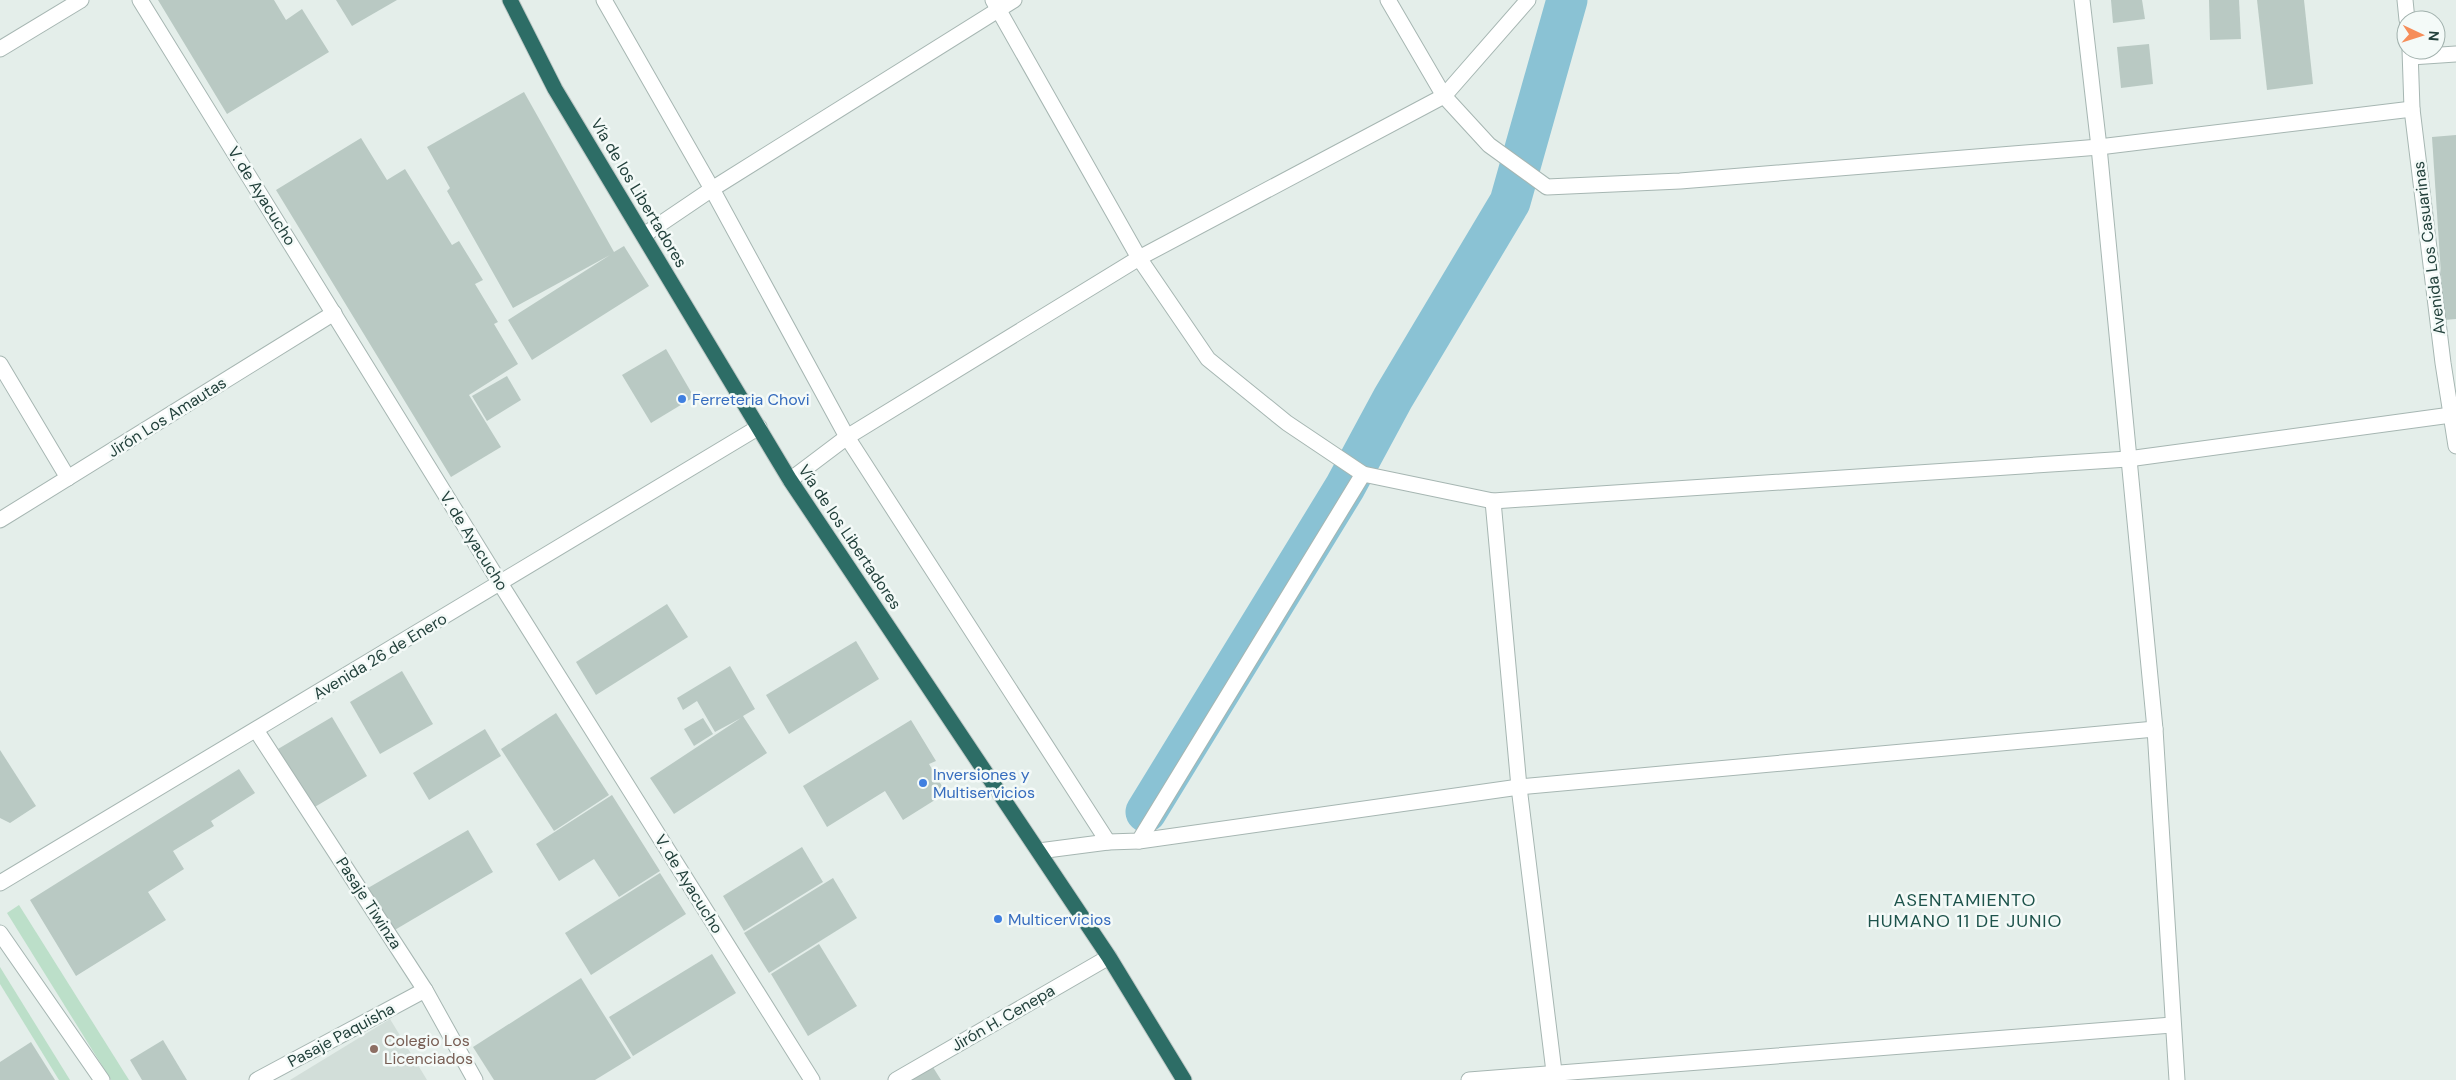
<svg xmlns="http://www.w3.org/2000/svg" width="2456" height="1080" font-family="'DM Sans',sans-serif">
	<style>
		.built { fill: #d2ded9 }
		.green { fill: #bcdfc9 }
		.lines { fill: none; stroke-linecap: round; stroke-linejoin: round }
		.canal { stroke: #8ac2d4; stroke-width: 41 }
		.building { fill: #b9c9c3 }
		.lane-casing { stroke: #a6b6b2; stroke-width: 17 }
		.street-casing { stroke: #a6b6b2; stroke-width: 17 }
		.highway-casing { stroke: #c1cac8; stroke-width: 17 }
		.lane { stroke: #fff; stroke-width: 15 }
		.street { stroke: #fff; stroke-width: 15 }
		.highway { stroke: #2d6d66; stroke-width: 15 }
		.shop-dot { fill: #3f7fe0; stroke: #f4faf8; stroke-width: 2 }
		.education-dot { fill: #8d6e63; stroke: #f4faf8; stroke-width: 2 }
		.labels { text-anchor: middle; dominant-baseline: central; stroke-width: 5; stroke-linejoin: round; paint-order: stroke }
		.street-label { font-size: 16px; fill: #22403b; stroke: #f4faf8 }
		.shop-label { font-size: 16px; fill: #366cbe; stroke: #f4faf8; text-anchor: start }
		.education-label { font-size: 16px; fill: #785e54; stroke: #f4faf8; text-anchor: start }
		.neighbourhood-label { font-size: 18px; letter-spacing: 1px; fill: #1d534b; stroke: #f4faf8 }
	</style>
	<rect width="100%" height="100%" fill="#e4eeea"/>
	<path class="built" d="M390,1019L427,1080H290Z"/>
	<g class="green">
		<path d="M19,905L129,1080H111L7,913Z"/>
		<path d="M0,967L70,1080H59L0,984Z"/>
	</g>
	<g class="lines">
		<path class="canal" d="M1146,812L1345,487L1393,398L1510,202L1567,0"/>
	</g>
	<g class="building">
		<path d="M158,0H274L286,20L302,9L329,52L227,114Z"/>
		<path d="M336,0H397L352,26Z"/>
		<path d="M2111,0H2142L2145,19L2113,23Z"/>
		<path d="M2209,0H2239L2241,39L2210,40Z"/>
		<path d="M2257,0H2304L2313,84L2267,90Z"/>
		<path d="M2149,44L2153,84L2121,88L2117,47Z"/>
		<path d="M524,92L614,252L624,246L649,286L532,360L508,320L610,255L513,308L447,191L450,188L427,147Z"/>
		<path d="M2456,135V319L2444,320L2432,137Z"/>
		<path d="M361,138L387,180L405,169L452,245L459,241L483,280L475,284L498,322L494,324L518,364L469,395L501,447L451,477L276,190Z"/>
		<path d="M666,349L694,397L651,423L622,375Z"/>
		<path d="M507,376L521,400L487,421L472,396Z"/>
		<path d="M667,604L688,637L596,695L576,662Z"/>
		<path d="M856,641L879,679L789,734L766,695Z"/>
		<path d="M730,666L755,709L743,716L767,753L674,814L650,778L741,718L715,732L697,701L683,710L677,698Z"/>
		<path d="M402,671L433,724L380,754L350,702Z"/>
		<path d="M556,713L609,795L554,831L501,749Z"/>
		<path d="M332,717L367,776L313,808L278,749Z"/>
		<path d="M703,718L713,734L694,746L684,729Z"/>
		<path d="M911,720L936,761L929,764L946,793L903,820L885,791L827,827L803,786Z"/>
		<path d="M485,729L501,756L429,800L413,773Z"/>
		<path d="M0,750L36,806L10,823L0,818Z"/>
		<path d="M239,769L255,793L211,821L214,826L173,851L184,869L148,892L166,920L76,976L30,900Z"/>
		<path d="M612,795L660,871L619,897L594,859L559,881L536,844Z"/>
		<path d="M468,830L493,872L393,931L368,888Z"/>
		<path d="M802,847L823,882L744,931L723,896Z"/>
		<path d="M660,873L686,914L591,975L565,933Z"/>
		<path d="M833,878L857,918L769,973L744,933Z"/>
		<path d="M819,944L857,1006L808,1036L771,974Z"/>
		<path d="M712,954L736,993L633,1056L609,1017Z"/>
		<path d="M581,978L631,1058L595,1080H494L473,1047Z"/>
		<path d="M163,1040L187,1080H142L130,1060Z"/>
		<path d="M31,1042L55,1080H0V1062Z"/>
		<path d="M931,1064L941,1080H906Z"/>
	</g>
	<g class="lines">
		<defs>
			<path id="lane" d="M1139,841L1363,474"/>
			<g id="street">
				<path d="M140,0L500,583L812,1080"/>
				<path d="M604,0L712,189L847,437L1108,842"/>
				<path d="M993,0L1139,258L1208,359L1287,423L1363,474L1493,501L2128,459L2451,415"/>
				<path d="M1388,0L1444,96L1489,145L1547,187L1680,181L2099,147L2412,109"/>
				<path d="M2082,0L2099,147L2155,729L2177,1080"/>
				<path d="M2405,0L2407,20"/>
				<path d="M0,49L81,0"/>
				<path d="M2410,50L2412,109L2443,363L2456,446"/>
				<path d="M2411,57L2456,54"/>
				<path d="M644,235L712,189L1014,0"/>
				<path d="M0,364L68,478"/>
				<path d="M790,480L847,437L1139,258L1444,96L1528,0"/>
				<path d="M1493,501L1519,787L1555,1080"/>
				<path d="M0,520L334,313"/>
				<path d="M256,730L425,990L475,1080"/>
				<path d="M1039,851L1108,842L1139,841L1519,787L2155,729"/>
				<path d="M0,883L759,427"/>
				<path d="M0,933L102,1080"/>
				<path d="M257,1080L425,990"/>
				<path d="M896,1080L1109,957"/>
				<path d="M1469,1080L2172,1025"/>
			</g>
			<path id="highway" d="M510,0L555,89L790,480L1109,957L1184,1080"/>
		</defs>
		<use href="#lane" class="lane-casing"/>
		<use href="#street" class="street-casing"/>
		<use href="#highway" class="highway-casing"/>
		<use href="#lane" class="lane"/>
		<use href="#street" class="street"/>
		<use href="#highway" class="highway"/>
	</g>
	<g class="shop-dot">
		<circle cx="682" cy="399" r="5"/>
		<circle cx="923" cy="783" r="5"/>
		<circle cx="998" cy="919" r="5"/>
	</g>
	<circle class="education-dot" cx="374" cy="1049" r="5"/>
	<g class="labels">
		<g class="street-label">
			<text transform="translate(639 193) rotate(59)">Vía de los Libertadores</text>
			<text transform="translate(262 196) rotate(58)">V. de Ayacucho</text>
			<text transform="translate(2429 248) rotate(-97)">Avenida Los Casuarinas</text>
			<text transform="translate(167 417) rotate(-32)">Jirón Los Amautas</text>
			<text transform="translate(850 537) rotate(56)">Vía de los Libertadores</text>
			<text transform="translate(474 541) rotate(58)">V. de Ayacucho</text>
			<text transform="translate(380 656) rotate(-31)">Avenida 26 de Enero</text>
			<text transform="translate(689 884) rotate(58)">V. de Ayacucho</text>
			<text transform="translate(369 903) rotate(57)">Pasaje Tiwinza</text>
			<text transform="translate(1003 1018) rotate(-30)">Jirón H. Cenepa</text>
			<text transform="translate(341 1035) rotate(-28)">Pasaje Paquisha</text>
		</g>
		<g class="shop-label">
			<text x="692" y="399">Ferreteria Chovi</text>
			<text x="933" y="774">Inversiones y<tspan x="933" dy="18">Multiservicios</tspan></text>
			<text x="1008" y="919">Multicervicios</text>
		</g>
		<g class="education-label">
			<text x="384" y="1040">Colegio Los<tspan x="384" dy="18">Licenciados</tspan></text>
		</g>
		<g class="neighbourhood-label">
			<text x="1965" y="900">ASENTAMIENTO<tspan x="1965" dy="21">HUMANO 11 DE JUNIO</tspan></text>
		</g>
	</g>
	<g transform="translate(2421 35) rotate(94)"><circle r="24" fill="#f4faf8" stroke="#a0b0ac"/>
	<path d="M0-4L9 19L0 12L-9 19Z" fill="#f68d59"/>
	<text y="-8" font-size="14" font-weight="bold" text-anchor="middle" fill="#22403b">N</text>
	</g>
</svg>
